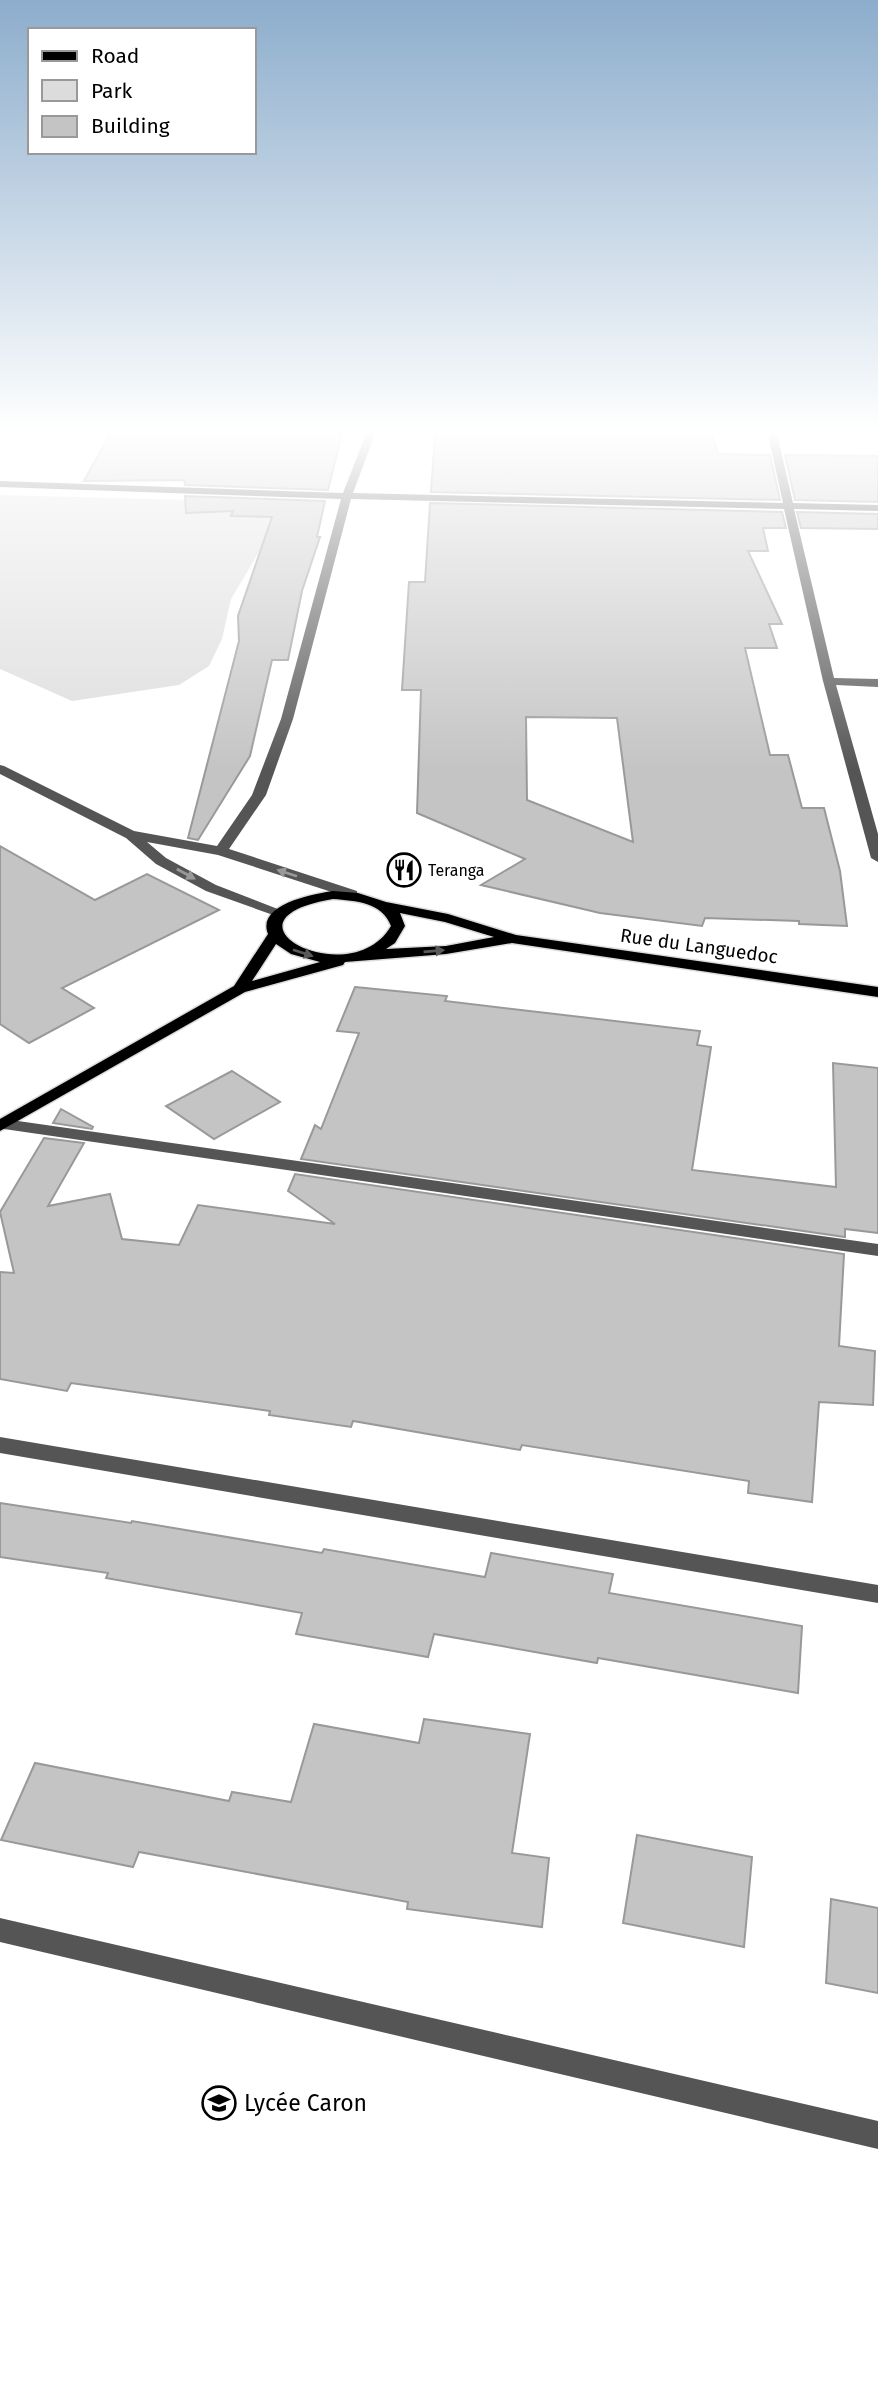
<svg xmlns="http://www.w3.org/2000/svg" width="878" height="2399" font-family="'Fira Sans',sans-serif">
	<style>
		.green { fill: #dcdcdc }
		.building { fill: #c4c4c4; stroke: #999; stroke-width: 2; fill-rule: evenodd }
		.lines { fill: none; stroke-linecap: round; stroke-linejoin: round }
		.major-casing { stroke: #dbdbdb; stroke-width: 3 }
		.minor { fill: #555; fill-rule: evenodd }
		.major { fill: #000; fill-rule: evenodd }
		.oneway { fill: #999 }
		.oneway2 { fill: #595959 }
		.labels { text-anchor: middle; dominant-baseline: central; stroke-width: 5; stroke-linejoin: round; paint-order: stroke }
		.far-poi-label { font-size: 16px; fill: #000; stroke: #fff; text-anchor: start }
		.street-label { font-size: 19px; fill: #000; stroke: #fff }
		.near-poi-label { font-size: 23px; fill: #000; stroke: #fff; text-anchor: start }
	</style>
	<rect width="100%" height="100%" fill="#fff"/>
	<path class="green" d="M0,495L309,503L272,530L231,599L222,639L209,666L179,685L72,701L0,669Z"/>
	<g class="building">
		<path d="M110,434H342L328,490L185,485L184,480L84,481Z"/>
		<path d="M435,434L712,435L718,454L770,455L780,500L431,492Z"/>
		<path d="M785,455L878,456V502L795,500Z"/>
		<path d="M185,496L325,501L317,537H320L302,591L288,660H272L250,756L198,840L188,838L239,641L238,616L272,517L231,516L233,511L186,513Z"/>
		<path d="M430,503L782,512L786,528H763L768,551H748L782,624H769L777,648H745L770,755H788L802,808H824L840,871L847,926L799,924V921L705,918L702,926L600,913L481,885L525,859L417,813L421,690H402L409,582H425ZM526,717L617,718L633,842L527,800Z"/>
		<path d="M797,512L878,514V529L801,528Z"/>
		<path d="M0,846L95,900L147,874L219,910L62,988L94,1008L29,1043L0,1024Z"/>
		<path d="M355,987L447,996L445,1001L700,1031L697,1045L711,1047L692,1170L836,1187L833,1063L878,1068V1233L845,1229V1237L301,1159L315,1125L321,1129L359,1033L337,1031Z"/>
		<path d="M232,1071L280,1102L214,1139L166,1106Z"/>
		<path d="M61,1109L93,1127L92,1129L53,1123Z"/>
		<path d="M44,1138L84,1143L48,1206L110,1194L122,1239L179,1245L198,1205L335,1224L288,1191L295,1174L844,1254L839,1346L875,1351L873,1405L819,1402L812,1502L748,1493L749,1481L522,1445L520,1450L353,1421L351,1427L269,1415L270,1411L71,1383L67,1391L0,1379V1272L14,1273L0,1212Z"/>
		<path d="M0,1503L131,1523L132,1521L322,1553L324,1549L485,1577L491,1553L613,1574L609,1593L802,1626L798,1693L598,1658L597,1663L434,1634L428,1657L296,1634L302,1613L106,1578L108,1573L0,1557Z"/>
		<path d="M424,1719L530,1734L512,1853L549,1858L542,1927L407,1909L408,1902L139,1852L133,1867L1,1840L35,1763L229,1801L232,1792L291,1802L314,1724L419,1743Z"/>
		<path d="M637,1835L752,1857L744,1947L623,1923Z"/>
		<path d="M831,1899L878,1908V1993L826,1983Z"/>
	</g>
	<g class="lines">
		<defs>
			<path id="major" d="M333,891L358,893L386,902L448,914L516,935L878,987V997L512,943L446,954L345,962L343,965L245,992L0,1131V1119L234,986L268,934C256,904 314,894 333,891ZM333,899C356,901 382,902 391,926C351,995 207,920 333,899ZM400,913L445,922L494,937L446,946L386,949L395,943L405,926ZM276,944L291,954L320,962L252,981Z"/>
		</defs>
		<use href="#major" class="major-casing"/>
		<g class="minor">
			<path d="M366,434H375L353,493L783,503L768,434H777L793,503L878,505V511L794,509L834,678L878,679V687L836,685L878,834V862L871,858L823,681L784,509L351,499L293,719L266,795L229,849L357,891V897H347L218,855L147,842L166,858L216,885L288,913L286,916H276L206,891L156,864L126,838L0,774V765L4,766L134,831L217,846L252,795L281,719L341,499L0,487V481L343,493Z"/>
			<path d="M4,1119L878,1244V1256L4,1129L0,1128V1120Z"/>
			<path d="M0,1437L878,1585V1603L0,1453Z"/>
			<path d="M0,1918L878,2121V2149L0,1942Z"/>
		</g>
		<use href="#major" class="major"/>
	</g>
	<defs><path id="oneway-solid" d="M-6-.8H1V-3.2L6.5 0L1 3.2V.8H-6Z" transform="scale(1.75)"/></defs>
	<g class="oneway">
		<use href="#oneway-solid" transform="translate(287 873) rotate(-162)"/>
		<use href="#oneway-solid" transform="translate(186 874) rotate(29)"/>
	</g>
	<g class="oneway2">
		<use href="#oneway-solid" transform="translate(434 951) rotate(-5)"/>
		<use href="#oneway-solid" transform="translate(303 953) rotate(18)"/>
	</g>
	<linearGradient id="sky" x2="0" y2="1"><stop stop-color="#8cadcc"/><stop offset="0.56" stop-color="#fff"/><stop offset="1" stop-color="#fff" stop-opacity="0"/></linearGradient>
	<rect width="878" height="770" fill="url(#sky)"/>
	<defs>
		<symbol id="restaurant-ring" viewBox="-11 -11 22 22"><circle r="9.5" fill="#fff" stroke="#000" stroke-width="1.5"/><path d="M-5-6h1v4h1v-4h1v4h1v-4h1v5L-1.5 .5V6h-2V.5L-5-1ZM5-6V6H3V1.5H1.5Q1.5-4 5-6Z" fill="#000"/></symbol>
		<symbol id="school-ring" viewBox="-11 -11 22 22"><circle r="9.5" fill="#fff" stroke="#000" stroke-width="1.5"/><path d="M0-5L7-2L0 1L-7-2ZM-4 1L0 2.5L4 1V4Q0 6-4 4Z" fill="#000"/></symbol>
	</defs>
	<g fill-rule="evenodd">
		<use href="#restaurant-ring" x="385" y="851" width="38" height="38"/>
		<use href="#school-ring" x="200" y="2084" width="38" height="38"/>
	</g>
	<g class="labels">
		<g class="far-poi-label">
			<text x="428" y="870">Teranga</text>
		</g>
		<g class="street-label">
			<text transform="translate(699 946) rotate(8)">Rue du Languedoc</text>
		</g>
		<g class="near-poi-label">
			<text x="244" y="2103">Lycée Caron</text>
		</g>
	</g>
	<rect x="28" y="28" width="228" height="126" fill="#ffffff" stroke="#999999" stroke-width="2"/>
	<rect x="42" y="51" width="35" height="10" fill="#000000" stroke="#999999" stroke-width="2"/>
	<text x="91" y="63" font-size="21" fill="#000000">Road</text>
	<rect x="42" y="80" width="35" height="21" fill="#dcdcdc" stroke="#999999" stroke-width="2"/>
	<text x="91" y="98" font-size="21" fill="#000000">Park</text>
	<rect x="42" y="116" width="35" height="21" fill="#c4c4c4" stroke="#999999" stroke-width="2"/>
	<text x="91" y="133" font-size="21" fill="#000000">Building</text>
</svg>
